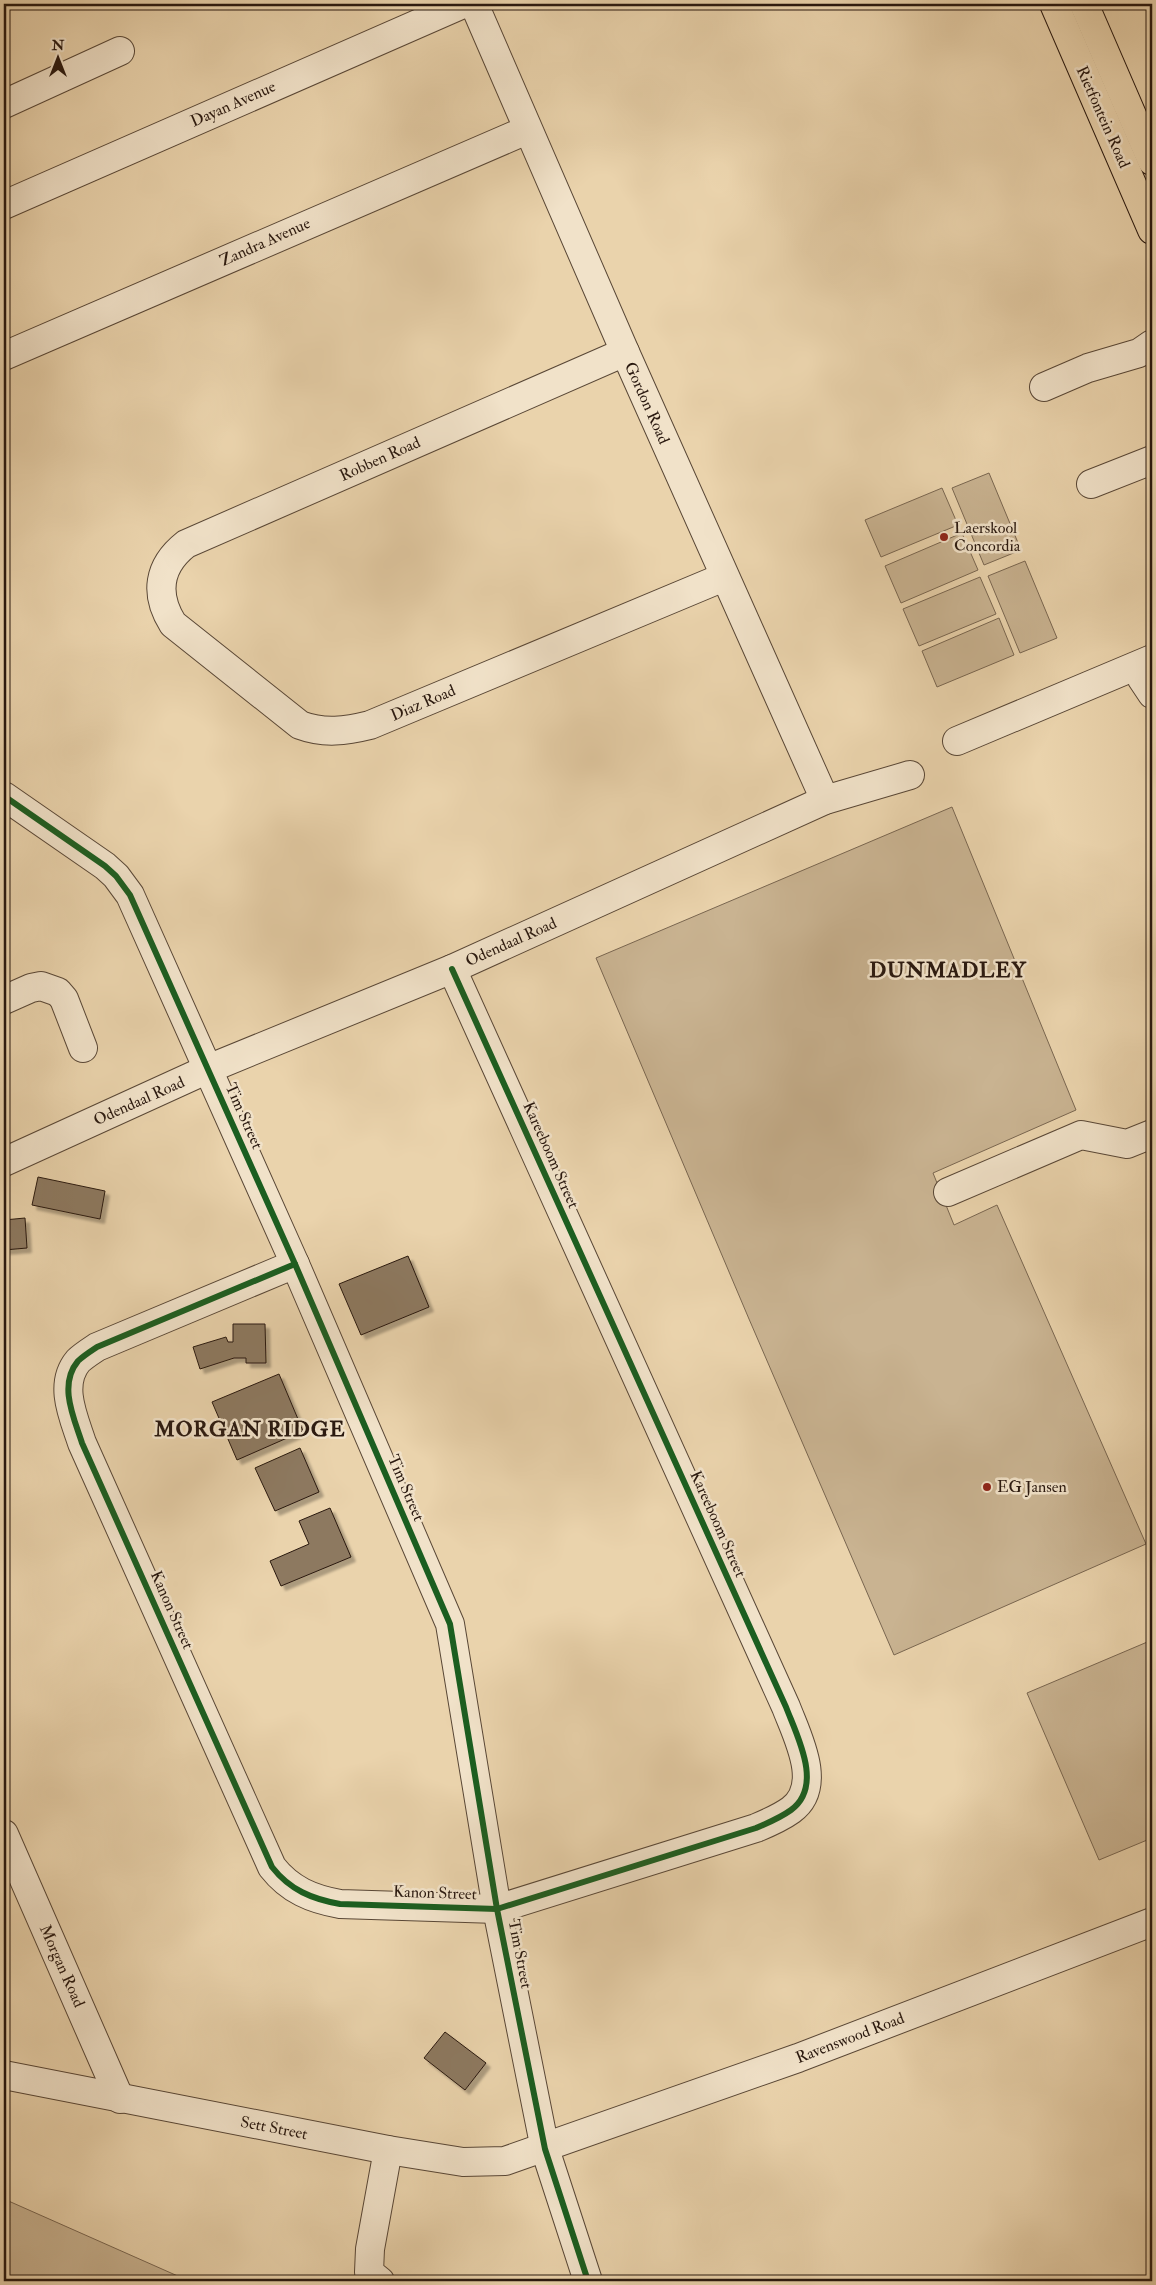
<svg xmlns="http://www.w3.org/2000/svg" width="1156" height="2285" font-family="'IM FELL Double Pica',serif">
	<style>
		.green { fill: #c9b391; stroke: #796650 }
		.building { fill: #8d7961; stroke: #29180f; filter: url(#shadow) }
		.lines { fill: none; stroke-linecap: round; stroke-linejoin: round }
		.minor-casing { stroke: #594736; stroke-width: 30 }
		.major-casing { stroke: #29180f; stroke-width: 30 }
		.minor { stroke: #f1e2c9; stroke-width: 28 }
		.major { stroke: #ead3ac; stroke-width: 28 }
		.cycleway-casing { stroke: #f1e2c9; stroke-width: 9 }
		.cycleway { stroke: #1b5e20; stroke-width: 6 }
		.poi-dot { fill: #8f2418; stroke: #f1e2c9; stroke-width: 2 }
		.labels { text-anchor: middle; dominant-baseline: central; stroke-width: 5; stroke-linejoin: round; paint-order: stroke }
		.street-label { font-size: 16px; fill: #29180f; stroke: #f1e2c9 }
		.poi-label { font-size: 16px; fill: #29180f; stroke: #f1e2c9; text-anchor: start }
		.district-label { font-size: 21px; font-weight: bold; letter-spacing: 1px; fill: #29180f; stroke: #f1e2c9 }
	</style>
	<defs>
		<filter id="shadow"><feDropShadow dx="4.5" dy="4.5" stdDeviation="1" flood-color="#0004"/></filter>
	</defs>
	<rect width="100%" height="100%" fill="#ead3ac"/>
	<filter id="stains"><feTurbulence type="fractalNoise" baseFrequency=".004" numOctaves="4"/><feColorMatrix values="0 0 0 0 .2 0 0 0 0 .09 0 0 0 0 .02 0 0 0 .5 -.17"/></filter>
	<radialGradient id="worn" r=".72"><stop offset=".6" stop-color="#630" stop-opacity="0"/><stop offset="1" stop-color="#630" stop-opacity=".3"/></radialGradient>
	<g class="green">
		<path d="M989,473L1021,550L984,565L952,488Z"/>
		<path d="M942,488L958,525L881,557L865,520Z"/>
		<path d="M962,533L978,570L901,603L885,566Z"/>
		<path d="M1025,561L1057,638L1020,653L988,576Z"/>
		<path d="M980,577L996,614L919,646L903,609Z"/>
		<path d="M999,618L1014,655L937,687L922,651Z"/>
		<path d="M952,807L1076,1110L933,1173L954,1225L997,1205L1146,1544L894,1655L749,1319L596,958Z"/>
		<path d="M1152,1640V1838L1099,1860L1027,1693Z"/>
		<path d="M4,2199L189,2281H4Z"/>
	</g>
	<g class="building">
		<path d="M38,1177L105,1191L100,1219L32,1205Z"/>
		<path d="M25,1218L27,1248L4,1250V1220Z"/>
		<path d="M408,1256L429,1307L361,1335L339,1284Z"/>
		<path d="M233,1324H265L266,1363H246V1358H234L200,1369L193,1347L226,1337L228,1342H233Z"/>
		<path d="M279,1374L303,1431L237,1460L212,1402Z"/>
		<path d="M300,1448L319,1492L275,1511L255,1468Z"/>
		<path d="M330,1508L351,1557L281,1586L270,1561L309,1544L299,1521Z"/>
		<path d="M445,2032L486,2063L465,2090L424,2058Z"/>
	</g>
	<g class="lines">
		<defs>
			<g id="minor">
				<path d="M474,4L625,352L825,800"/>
				<path d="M4,104L120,51"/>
				<path d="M4,205L463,4"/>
				<path d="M625,352L186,544C158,566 154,594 173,624L300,725C324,734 346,731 370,725L724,577"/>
				<path d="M4,356L527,130"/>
				<path d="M1044,387L1088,368L1139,353L1152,344"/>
				<path d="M1091,484L1152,460"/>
				<path d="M1137,666L1142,679L1152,694"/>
				<path d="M957,741L1152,659"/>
				<path d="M4,796L105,866L116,876L130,895L295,1264L450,1624L497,1909L545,2149L588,2281"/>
				<path d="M4,1000L31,988L41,986L58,992L64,999L83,1048"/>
				<path d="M4,1162L208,1069L452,969L825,800L910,775"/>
				<path d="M948,1192L1081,1135L1127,1144L1152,1134"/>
				<path d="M295,1264L97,1347C91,1351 83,1356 78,1361C58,1385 74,1418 82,1443L272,1867C290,1890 312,1899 340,1904L497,1909L756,1828C768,1823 780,1818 791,1810C824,1786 797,1736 786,1707L452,969"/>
				<path d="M4,1834L120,2099"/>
				<path d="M4,2075L388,2150L463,2162L505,2161L798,2058L1152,1922"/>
				<path d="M380,2281L369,2272L370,2249L388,2150"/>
			</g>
			<g id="major">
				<path d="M1054,4L1152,230"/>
				<path d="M1084,4L1152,161"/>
			</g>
		</defs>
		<use href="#minor" class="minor-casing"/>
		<use href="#major" class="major-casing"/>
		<use href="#minor" class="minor"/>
		<use href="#major" class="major"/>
		<defs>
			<g id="cycleway">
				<path d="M4,796L105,866L116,876L130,895L295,1264L450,1624L497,1909L545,2149L588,2281"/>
				<path d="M295,1264L97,1347C91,1351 83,1356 78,1361C58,1385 74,1418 82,1443L272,1867C290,1890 312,1899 340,1904L497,1909L756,1828C768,1823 780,1818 791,1810C824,1786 797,1736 786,1707L452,969"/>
			</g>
		</defs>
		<use href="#cycleway" class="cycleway-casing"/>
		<use href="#cycleway" class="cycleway"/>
	</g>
	<g class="poi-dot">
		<circle cx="944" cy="537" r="5"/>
		<circle cx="987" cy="1487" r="5"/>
	</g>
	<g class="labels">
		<g class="street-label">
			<text transform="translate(233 104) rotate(-24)">Dayan Avenue</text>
			<text transform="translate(1103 117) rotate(66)">Rietfontein Road</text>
			<text transform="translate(265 242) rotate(-24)">Zandra Avenue</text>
			<text transform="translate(647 403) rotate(66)">Gordon Road</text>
			<text transform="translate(380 459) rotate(-24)">Robben Road</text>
			<text transform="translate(423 703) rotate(-23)">Diaz Road</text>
			<text transform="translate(511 942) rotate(-24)">Odendaal Road</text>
			<text transform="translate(139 1101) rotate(-24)">Odendaal Road</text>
			<text transform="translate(244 1116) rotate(66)">Tim Street</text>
			<text transform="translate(551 1155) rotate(66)">Kareeboom Street</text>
			<text transform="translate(406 1488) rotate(67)">Tim Street</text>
			<text transform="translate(718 1524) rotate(66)">Kareeboom Street</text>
			<text transform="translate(172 1610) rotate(66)">Kanon Street</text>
			<text transform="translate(435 1893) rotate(2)">Kanon Street</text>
			<text transform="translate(520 1954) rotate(79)">Tim Street</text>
			<text transform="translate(62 1966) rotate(66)">Morgan Road</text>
			<text transform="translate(850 2038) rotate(-21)">Ravenswood Road</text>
			<text transform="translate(274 2128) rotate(11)">Sett Street</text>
		</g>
		<g class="poi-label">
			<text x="954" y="528">Laerskool<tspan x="954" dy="18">Concordia</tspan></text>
			<text x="997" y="1487">EG Jansen</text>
		</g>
		<g class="district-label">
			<text x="948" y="970">DUNMADLEY</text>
			<text x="250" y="1429">MORGAN RIDGE</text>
		</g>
	</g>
	<rect width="1156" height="2285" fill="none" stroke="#ead3ac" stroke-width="20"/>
	<rect x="5" y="5" width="1146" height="2275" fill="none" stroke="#29180f" stroke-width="2.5"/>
	<rect x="10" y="10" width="1136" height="2265" fill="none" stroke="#29180f"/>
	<g transform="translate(58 58)" stroke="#f1e2c9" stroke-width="4" paint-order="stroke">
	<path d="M0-4L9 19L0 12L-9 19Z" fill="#29180f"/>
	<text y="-8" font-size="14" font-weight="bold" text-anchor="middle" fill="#29180f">N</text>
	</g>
	<rect width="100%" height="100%" filter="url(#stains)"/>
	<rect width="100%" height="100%" fill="url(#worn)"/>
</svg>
